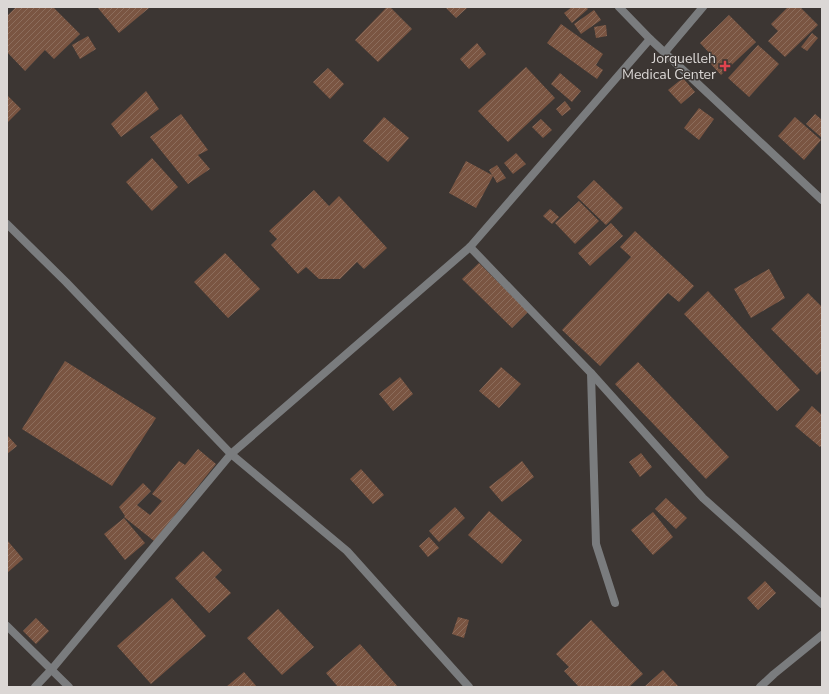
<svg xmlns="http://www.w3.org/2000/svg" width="829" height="694" font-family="'Nunito Sans',sans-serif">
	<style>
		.building { fill: url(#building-hatch) }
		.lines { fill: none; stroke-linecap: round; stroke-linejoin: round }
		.street { stroke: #7a7c7e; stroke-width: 8 }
		.health-dot { fill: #e0444e; stroke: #3c3633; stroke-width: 1.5 }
		.labels { text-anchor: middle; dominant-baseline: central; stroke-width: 3; stroke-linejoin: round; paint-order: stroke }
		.poi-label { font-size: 14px; fill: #dbd7d5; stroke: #3c3633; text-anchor: end }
	</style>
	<defs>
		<pattern id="building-hatch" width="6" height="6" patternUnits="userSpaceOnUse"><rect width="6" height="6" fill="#7a5542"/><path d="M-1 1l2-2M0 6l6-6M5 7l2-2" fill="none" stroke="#8c6d5c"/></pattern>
	</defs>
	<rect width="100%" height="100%" fill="#3c3633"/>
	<g class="building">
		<path d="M16,7H53L80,34L54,59L45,50L25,71L7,52V16Z"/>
		<path d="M97,7H148L149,8L119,33Z"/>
		<path d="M387,7H390L412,29L378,62L355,40Z"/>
		<path d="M445,7H468L456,18Z"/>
		<path d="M572,7H586L588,9L572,23L564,13Z"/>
		<path d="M788,7H800L818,25L785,57L768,41L778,31L771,24Z"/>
		<path d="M594,10L601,20L581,34L574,24Z"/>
		<path d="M729,15L756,42L721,75L710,63L715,59L700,43Z"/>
		<path d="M561,24L603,54L596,65L603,70L597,79L547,43Z"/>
		<path d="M606,25L607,36L596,38L594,27Z"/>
		<path d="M812,33L818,38L807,51L801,47Z"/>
		<path d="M88,36L96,49L80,59L72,45Z"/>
		<path d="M477,43L486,54L469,69L460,59Z"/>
		<path d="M758,45L779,64L749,97L728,78Z"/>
		<path d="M526,67L555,98L508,142L478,111Z"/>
		<path d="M328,68L344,84L330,99L313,82Z"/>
		<path d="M560,73L581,91L572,102L551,84Z"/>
		<path d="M683,78L695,92L681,104L668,90Z"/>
		<path d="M146,91L159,109L121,137L111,124Z"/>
		<path d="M7,95L21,109L7,123Z"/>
		<path d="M565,101L571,109L562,116L556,109Z"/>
		<path d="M699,108L714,119L699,140L684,128Z"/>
		<path d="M181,114L208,150L198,155L210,169L188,184L150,137Z"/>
		<path d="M815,114L822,120V138L806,124Z"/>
		<path d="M384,117L409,138L388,162L363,141Z"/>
		<path d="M795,117L821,140L804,160L778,136Z"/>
		<path d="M541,119L552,130L543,138L532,127Z"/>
		<path d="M516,153L526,164L513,174L504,163Z"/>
		<path d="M152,158L178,187L152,211L126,182Z"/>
		<path d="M466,161L492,175L489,170L497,165L506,178L497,183L493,176L476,208L449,193Z"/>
		<path d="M594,180L623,208L606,225L577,197Z"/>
		<path d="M314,190L329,206L339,196L387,248L364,269L357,262L340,279H319L306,267L298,274L271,245L277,239L269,231Z"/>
		<path d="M579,201L599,221L575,244L555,223Z"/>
		<path d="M550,209L559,217L552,224L543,216Z"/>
		<path d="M611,223L623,236L590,266L578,253Z"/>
		<path d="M635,231L694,286L679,302L668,293L600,366L562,330L631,257L620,247Z"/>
		<path d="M225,253L260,289L228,318L194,282Z"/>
		<path d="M479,263L528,312L512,328L462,279Z"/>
		<path d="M769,269L785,298L751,318L734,289Z"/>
		<path d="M708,291L800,390L777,411L684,314Z"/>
		<path d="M808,293L822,307V370L817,375L771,329Z"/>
		<path d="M65,361L156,418L112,486L22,429Z"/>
		<path d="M638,362L729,457L706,479L615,384Z"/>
		<path d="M501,367L521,384L499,408L479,391Z"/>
		<path d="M400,377L413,394L393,411L379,394Z"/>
		<path d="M812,406L822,415V445L820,447L795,426Z"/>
		<path d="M7,435L17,446L7,454Z"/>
		<path d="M198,449L216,464L154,541L124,517L125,516L119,507L143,483L151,491L137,505L150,515L162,501L152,494L179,461L185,465Z"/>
		<path d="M641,453L652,467L640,477L629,462Z"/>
		<path d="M522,461L534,477L502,502L489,487Z"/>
		<path d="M361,469L384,495L373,504L350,479Z"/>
		<path d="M666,498L687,518L676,529L655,509Z"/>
		<path d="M455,507L465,518L439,542L429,531Z"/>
		<path d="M489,511L522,540L502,564L468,535Z"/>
		<path d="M653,512L673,537L653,555L631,530Z"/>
		<path d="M124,518L145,543L125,560L104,534Z"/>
		<path d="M429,537L439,548L428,557L419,546Z"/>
		<path d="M7,540L23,559L7,573Z"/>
		<path d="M203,551L222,570L215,577L231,593L209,613L175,578Z"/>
		<path d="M765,581L776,593L758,610L747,598Z"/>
		<path d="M172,598L206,636L151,684L117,646Z"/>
		<path d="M278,609L314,647L282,675L247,638Z"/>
		<path d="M458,617L469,620L464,638L452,634Z"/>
		<path d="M36,618L49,631L36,644L23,631Z"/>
		<path d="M591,620L643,674L629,687H579L564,671L569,667L556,654Z"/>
		<path d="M360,644L398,687H338L326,673Z"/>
		<path d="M663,670L679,687H644Z"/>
		<path d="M244,672L257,687H226Z"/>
	</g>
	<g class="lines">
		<g class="street">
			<path d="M619,7L650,39L822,200"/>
			<path d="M665,52L703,7"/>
			<path d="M7,224L66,282L231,454L347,551L469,687"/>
			<path d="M470,247L591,373L596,544L615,603"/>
			<path d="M591,373L703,498L822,604"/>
			<path d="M7,626L69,687"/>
			<path d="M35,687L52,669L231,454L470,247L650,39"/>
			<path d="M760,687L774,674L822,635"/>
		</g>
	</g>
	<path class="health-dot" d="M723 60h4v4h4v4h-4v4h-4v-4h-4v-4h4z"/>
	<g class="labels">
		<g class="poi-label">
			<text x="716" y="58">Jorquelleh<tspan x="716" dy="16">Medical Center</tspan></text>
		</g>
	</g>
	<rect width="829" height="694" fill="none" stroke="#dbd7d5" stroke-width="16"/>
</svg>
